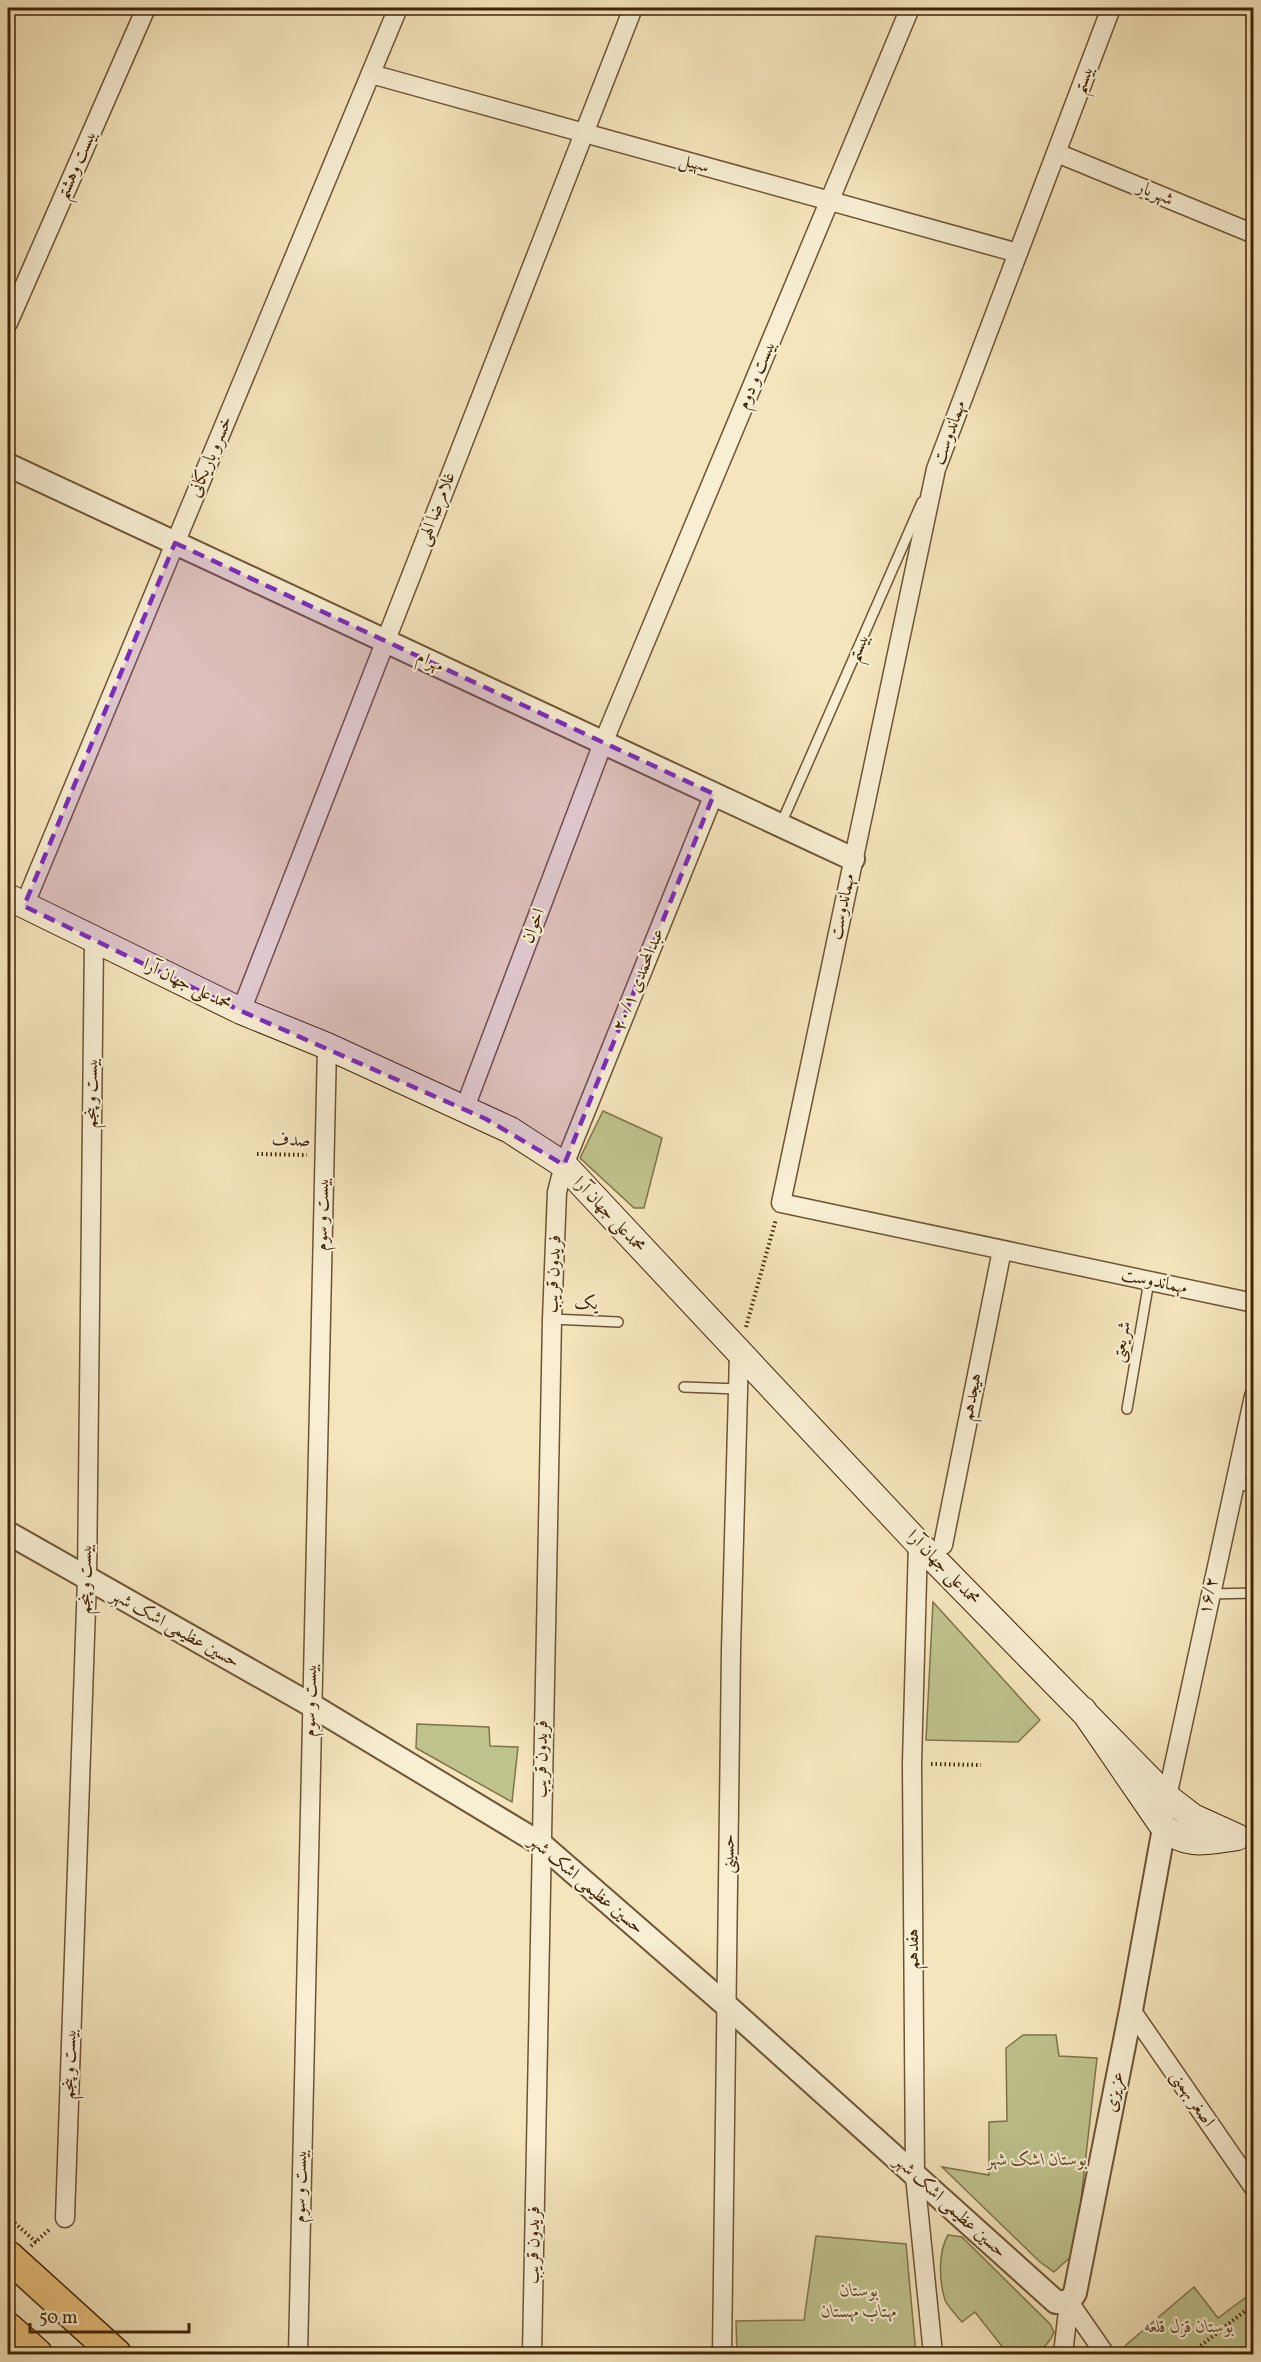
<svg xmlns="http://www.w3.org/2000/svg" width="1261" height="2362" font-family="Vollkorn,Amiri,serif">
	<style>
		.green { fill: #bfc38e; stroke: #80744a; stroke-width: 1.5 }
		.lines { fill: none; stroke-linecap: round; stroke-linejoin: round }
		.service-casing { stroke: #6d5534; stroke-width: 12 }
		.minor-casing { stroke: #6d5534; stroke-width: 21 }
		.tertiary-casing { stroke: #6d5534; stroke-width: 26 }
		.secondary-casing { stroke: #402506; stroke-width: 28 }
		.trunk-casing { stroke: #402506; stroke-width: 33 }
		.path { stroke: #402506; stroke-width: 4; stroke-dasharray: 1.5 3; stroke-linecap: butt }
		.service { stroke: #f8eed3; stroke-width: 9 }
		.minor { stroke: #f8eed3; stroke-width: 18 }
		.tertiary { stroke: #f8eed3; stroke-width: 22 }
		.secondary { stroke: #f8eed3; stroke-width: 26 }
		.trunk { stroke: #eac27e; stroke-width: 30 }
		.marked { fill: #7b2cbf; fill-opacity: 0.2; stroke: #7b2cbf; stroke-width: 4.5; stroke-dasharray: 12 8; stroke-linejoin: round }
		.labels { text-anchor: middle; dominant-baseline: central; stroke-width: 4.5; stroke-linejoin: round; paint-order: stroke }
		.street-label { font-size: 18px; fill: #402506; stroke: #f8eed3 }
		.park-label { font-size: 18px; font-style: italic; fill: #604c28; stroke: #f8eed3 }
	</style>
	<rect width="100%" height="100%" fill="#f5e5bc"/>
	<filter id="stains"><feTurbulence type="fractalNoise" baseFrequency=".00333" numOctaves="4"/><feColorMatrix values="0 0 0 0 .2 0 0 0 0 .09 0 0 0 0 .02 0 0 0 .5 -.17"/></filter>
	<radialGradient id="worn" r=".72"><stop offset=".6" stop-color="#630" stop-opacity="0"/><stop offset="1" stop-color="#630" stop-opacity=".3"/></radialGradient>
	<g class="green">
		<path d="M603,1111L662,1138L644,1208H634L580,1158Z"/>
		<path d="M933,1602L1040,1720L1018,1742L926,1740Z"/>
		<path d="M417,1724L489,1727L490,1746L518,1747L512,1802L416,1748Z"/>
		<path d="M1023,2035H1056L1059,2056L1097,2058L1075,2253L1054,2272L1040,2262L942,2167L989,2175V2122L1007,2121L1006,2048Z"/>
		<path d="M948,2235L962,2237L1050,2324L1054,2332C1046,2354 1028,2355 1008,2354L975,2312L962,2322C957,2316 948,2307 945,2300C939,2281 938,2252 948,2235Z"/>
		<path d="M816,2236L906,2244L916,2354H737L736,2321L804,2320Z"/>
		<path d="M1194,2287L1218,2318L1253,2292V2354H1120L1126,2345Z"/>
	</g>
	<g class="lines">
		<defs>
			<g id="service">
				<path d="M781,824L922,502"/>
				<path d="M552,1319L618,1322"/>
				<path d="M684,1387L738,1389"/>
				<path d="M1127,1409L1149,1281"/>
				<path d="M1233,1486L1254,1485"/>
				<path d="M1210,1594L1254,1593"/>
			</g>
			<g id="minor">
				<path d="M1111,8L936,469L781,1203L1254,1303"/>
				<path d="M371,74L1018,253"/>
				<path d="M1057,153L1254,234"/>
				<path d="M8,323L146,8"/>
				<path d="M24,906L398,8"/>
				<path d="M241,1011L633,8"/>
				<path d="M464,1110L603,743L910,8"/>
				<path d="M918,1543L912,1763L915,2176L933,2354"/>
				<path d="M943,1545L1002,1250"/>
				<path d="M1167,1797L1254,1396"/>
				<path d="M1131,2010L1254,2188"/>
				<path d="M65,2218L87,1579L94,940"/>
				<path d="M1069,2302L1105,2354"/>
				<path d="M298,2354L327,1046"/>
				<path d="M532,2354L552,1319L557,1192L564,1165L714,794"/>
				<path d="M722,2354L731,1650L739,1354"/>
				<path d="M1063,2354L1069,2302"/>
			</g>
			<g id="tertiary">
				<path d="M8,465L853,859"/>
				<path d="M8,1533L311,1705L541,1844L727,2006L1056,2302H1069L1075,2293L1131,2010L1164,1828"/>
			</g>
			<path id="secondary" d="M8,897L241,1011L327,1046L510,1130L564,1165L918,1543L1167,1797L1193,1817L1237,1837C1207,1841 1189,1848 1164,1828L1083,1710"/>
			<g id="trunk">
				<path d="M8,2256L116,2354"/>
				<path d="M8,2328L37,2354"/>
			</g>
		</defs>
		<use href="#service" class="service-casing"/>
		<use href="#minor" class="minor-casing"/>
		<use href="#tertiary" class="tertiary-casing"/>
		<use href="#secondary" class="secondary-casing"/>
		<use href="#trunk" class="trunk-casing"/>
		<g class="path">
			<path d="M257,1154L307,1155"/>
			<path d="M746,1327L776,1219"/>
			<path d="M931,1764L981,1765"/>
			<path d="M8,2217L36,2242"/>
			<path d="M31,2246L50,2229"/>
			<path d="M1190,2354L1254,2304"/>
		</g>
		<use href="#service" class="service"/>
		<use href="#minor" class="minor"/>
		<use href="#tertiary" class="tertiary"/>
		<use href="#secondary" class="secondary"/>
		<use href="#trunk" class="trunk"/>
	</g>
	<path class="marked" d="M175,543L714,794L564,1165L486,1119L241,1011L24,906Z"/>
	<g class="labels">
		<g class="street-label">
			<text transform="translate(1084 80) rotate(-70)">بیستم</text>
			<text transform="translate(694 164) rotate(15)">سهیل</text>
			<text transform="translate(77 165) rotate(-66)">بیست وهشتم</text>
			<text transform="translate(1155 194) rotate(23)">شهریار</text>
			<text transform="translate(757 375) rotate(-67)">بیست و دوم</text>
			<text transform="translate(950 433) rotate(-70)">مهماندوست</text>
			<text transform="translate(211 457) rotate(-67)">خسرو باریکانی</text>
			<text transform="translate(437 509) rotate(-69)">غلامرضا الهی</text>
			<text transform="translate(859 648) rotate(-67)">بیستم</text>
			<text transform="translate(430 662) rotate(25)">مهرام</text>
			<text transform="translate(843 907) rotate(-78)">مهماندوست</text>
			<text transform="translate(534 926) rotate(-69)">اخوان</text>
			<text transform="translate(639 980) rotate(-68)">عبدالمحمدی ۲۰/۱</text>
			<text transform="translate(187 985) rotate(26)">محمدعلی جهان آرا</text>
			<text transform="translate(92 1093) rotate(-89)">بیست و پنجم</text>
			<text transform="translate(291 1141) rotate(1)">صدف</text>
			<text transform="translate(323 1214) rotate(-89)">بیست و سوم</text>
			<text transform="translate(609 1215) rotate(47)">محمدعلی جهان آرا</text>
			<text transform="translate(554 1274) rotate(-87)">فریدون قریب</text>
			<text transform="translate(1154 1282) rotate(12)">مهماندوست</text>
			<text transform="translate(586 1304) rotate(3)">یک</text>
			<text transform="translate(1122 1342) rotate(-80)">شریعتی</text>
			<text transform="translate(972 1397) rotate(-79)">هیجدهم</text>
			<text transform="translate(943 1568) rotate(46)">محمدعلی جهان آرا</text>
			<text transform="translate(86 1579) rotate(-89)">بیست و پنجم</text>
			<text transform="translate(1209 1596) rotate(-78)">۱۶/۲</text>
			<text transform="translate(175 1629) rotate(29)">حسین عظیمی اشک شهر</text>
			<text transform="translate(311 1700) rotate(-89)">بیست و سوم</text>
			<text transform="translate(542 1759) rotate(-89)">فریدون قریب</text>
			<text transform="translate(729 1854) rotate(-89)">حسینی</text>
			<text transform="translate(586 1885) rotate(40)">حسین عظیمی اشک شهر</text>
			<text transform="translate(913 1949) rotate(-90)">هفدهم</text>
			<text transform="translate(70 2064) rotate(-88)">بیست و پنجم</text>
			<text transform="translate(1115 2092) rotate(-79)">عزیزی</text>
			<text transform="translate(1192 2099) rotate(56)">اصغر بهمنی</text>
			<text transform="translate(301 2186) rotate(-89)">بیست و سوم</text>
			<text transform="translate(950 2207) rotate(42)">حسین عظیمی اشک شهر</text>
			<text transform="translate(534 2245) rotate(-89)">فریدون قریب</text>
		</g>
		<g class="park-label">
			<text x="1037" y="2160">بوستان اشک شهر</text>
			<text x="859" y="2291">بوستان<tspan x="859" dy="21">مهتاب مهستان</tspan></text>
			<text x="1189" y="2327">بوستان قزل قلعه</text>
		</g>
	</g>
	<rect width="1261" height="2362" fill="none" stroke="#f5e5bc" stroke-width="30"/>
	<rect x="9" y="9" width="1243" height="2344" fill="none" stroke="#402506" stroke-width="3"/>
	<rect x="15" y="15" width="1231" height="2332" fill="none" stroke="#402506" stroke-width="1.5"/>
	<path d="M30 2323v9h159v-9" fill="none" stroke="#402506" stroke-width="3"/>
	<text x="39" y="2323" font-size="18" fill="#402506" stroke="#f8eed3" stroke-width="4.5" paint-order="stroke">50 m</text>
	<rect width="100%" height="100%" filter="url(#stains)"/>
	<rect width="100%" height="100%" fill="url(#worn)"/>
</svg>
